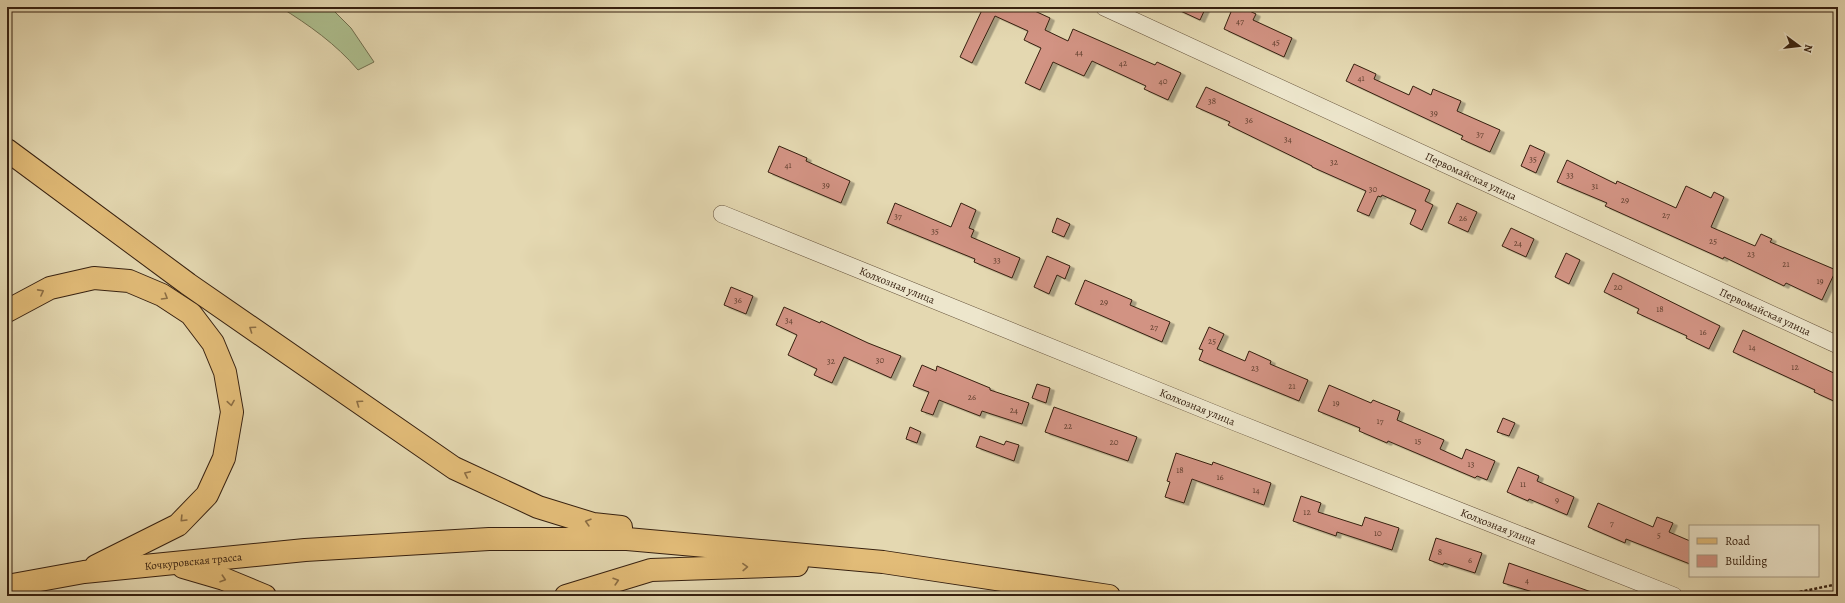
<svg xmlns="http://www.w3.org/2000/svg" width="1845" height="603" font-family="Alegreya,serif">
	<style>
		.grass { fill: #aec090; stroke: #727050 }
		.building { fill: #d29383; stroke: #372110; filter: url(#shadow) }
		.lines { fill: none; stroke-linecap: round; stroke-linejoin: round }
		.minor-casing { stroke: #624f38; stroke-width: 18 }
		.primary-casing { stroke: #372110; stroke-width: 24 }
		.path { stroke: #372110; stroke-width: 2.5; stroke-dasharray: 3 2; stroke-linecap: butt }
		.minor { stroke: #ede6cc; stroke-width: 17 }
		.primary { stroke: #e2bc78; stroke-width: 22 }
		.oneway { stroke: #8c6e44 }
		.labels { text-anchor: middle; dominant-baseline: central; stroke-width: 3.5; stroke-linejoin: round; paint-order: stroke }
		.number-label { font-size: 9px; fill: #5e3e2d }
		.street-label { font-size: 11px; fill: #372110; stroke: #ede6cc }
	</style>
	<defs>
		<filter id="shadow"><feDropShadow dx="4.5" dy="2.5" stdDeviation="0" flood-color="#0004"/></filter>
	</defs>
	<rect width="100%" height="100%" fill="#e4d8b1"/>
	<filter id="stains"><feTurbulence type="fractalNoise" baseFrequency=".005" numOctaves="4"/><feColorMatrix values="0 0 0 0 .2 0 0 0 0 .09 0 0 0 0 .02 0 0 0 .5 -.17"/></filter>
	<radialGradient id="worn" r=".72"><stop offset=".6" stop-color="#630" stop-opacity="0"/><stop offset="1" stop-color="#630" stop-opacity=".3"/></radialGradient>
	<path class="grass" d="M280,7H330L351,28L374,62L358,70C336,44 309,25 280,7Z"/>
	<g class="building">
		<path d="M975,7H1026L1050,18L1045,30L1068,41L1073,29L1155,65L1157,62L1181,73L1168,100L1144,89L1146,86L1092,61L1084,76L1053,62L1040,90L1025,83L1041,48L1024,40L1028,31L995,16L972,63L960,57L982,10Z"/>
		<path d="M1172,7H1206L1200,20Z"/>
		<path d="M1233,7H1241L1256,14L1253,20L1292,38L1284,57L1224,29Z"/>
		<path d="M1354,64L1376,74L1374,79L1409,95L1413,86L1431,95L1433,89L1461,101L1457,111L1500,130L1490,152L1461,139L1463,136L1346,81Z"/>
		<path d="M1206,87L1430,190L1425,201L1433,205L1422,230L1410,224L1416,210L1382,195L1381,197L1378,196L1369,216L1357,211L1366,191L1312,167V166L1228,125L1230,122L1196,107Z"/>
		<path d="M1530,145L1545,152L1536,173L1521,166Z"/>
		<path d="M779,146L807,158L806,161L850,181L841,203L768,172Z"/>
		<path d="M1567,160L1616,184L1617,181L1676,208L1686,186L1711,198L1714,192L1724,197L1711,227L1755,246L1761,234L1772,239L1770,242L1836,270L1822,300L1786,283L1784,286L1724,257L1723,259L1605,206L1607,203L1557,182Z"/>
		<path d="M895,203L951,227L961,203L976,210L969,228L974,230L971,237L1020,258L1012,278L974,262L975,259L887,223Z"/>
		<path d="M1457,203L1477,212L1468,232L1448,223Z"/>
		<path d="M1057,218L1070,224L1064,237L1052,232Z"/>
		<path d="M1511,228L1534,239L1526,257L1502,246Z"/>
		<path d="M1566,253L1580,260L1569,284L1555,277Z"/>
		<path d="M1047,256L1070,266L1065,279L1057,275L1049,294L1034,287Z"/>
		<path d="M1613,273L1720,326L1709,349L1686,338L1687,336L1637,313L1639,309L1604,292Z"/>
		<path d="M1085,280L1132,300L1130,305L1170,322L1162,342L1075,304Z"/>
		<path d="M731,287L753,296L746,314L724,305Z"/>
		<path d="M784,307L820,323L821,321L868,343L901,356L891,378L844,357L832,383L814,375L817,369L788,355L797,335L776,325Z"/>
		<path d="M1209,327L1224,334L1217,349L1245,361L1249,351L1271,361L1270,364L1308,380L1299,401L1199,360L1203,350L1199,349Z"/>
		<path d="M1743,330L1838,375V403L1814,392L1815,390L1733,352Z"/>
		<path d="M922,365L936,371L937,366L990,388V390L1029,403L1022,424L982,411L980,416L939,400L933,415L921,411L929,392L913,386Z"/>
		<path d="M1037,384L1050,388L1046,403L1032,398Z"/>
		<path d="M1329,385L1371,403L1373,400L1400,411L1397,420L1444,440L1440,449L1462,459L1466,449L1495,461L1487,480L1477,476L1475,478L1388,441L1387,443L1359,431L1360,428L1318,411Z"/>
		<path d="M1054,407L1137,437L1128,461L1045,432Z"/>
		<path d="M1503,418L1515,423L1509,436L1497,432Z"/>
		<path d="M910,427L921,432L917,443L906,439Z"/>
		<path d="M980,436L1004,445L1006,441L1019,445L1014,461L976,447Z"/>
		<path d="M1176,453L1212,465L1213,462L1271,483L1264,505L1192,479L1184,503L1165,497L1170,482L1167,481Z"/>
		<path d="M1518,467L1539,476L1537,481L1574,497L1567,515L1529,499L1528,501L1507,492Z"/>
		<path d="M1301,496L1321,503L1318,512L1362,526L1365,517L1399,528L1392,550L1337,532L1336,536L1293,521Z"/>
		<path d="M1598,503L1653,527L1657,517L1673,523L1669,532L1690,541V564L1626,539L1625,543L1588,527Z"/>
		<path d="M1436,538L1482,553L1475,573L1444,563L1443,565L1429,560Z"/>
		<path d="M1509,563L1597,594L1596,596H1546L1503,583Z"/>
	</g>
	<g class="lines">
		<defs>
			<g id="minor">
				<path id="s1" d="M1104,7L1838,345"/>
				<path id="s2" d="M722,214L1235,422L1674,596"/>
			</g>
			<g id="primary">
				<path d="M7,150L188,284L454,468L538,507L593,524L621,527"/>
				<path d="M7,311L50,288L94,278L129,281L162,295L191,314L213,343L225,372L232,412L224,458L207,495L178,525L96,566"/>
				<path d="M183,567L224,579L265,596"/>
				<path id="s3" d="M7,586L84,572L305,550L489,539H627L883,562L1109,596"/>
				<path d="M566,596L651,570L797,565"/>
			</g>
		</defs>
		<use href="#minor" class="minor-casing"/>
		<use href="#primary" class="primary-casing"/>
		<path class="path" d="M1780,596L1838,584"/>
		<use href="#minor" class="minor"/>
		<use href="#primary" class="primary"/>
	</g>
	<defs><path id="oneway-chevron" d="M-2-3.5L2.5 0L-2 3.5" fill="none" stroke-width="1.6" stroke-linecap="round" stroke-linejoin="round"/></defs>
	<g class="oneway">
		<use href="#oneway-chevron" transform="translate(41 292) rotate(-28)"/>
		<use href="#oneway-chevron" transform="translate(165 297) rotate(31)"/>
		<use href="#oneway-chevron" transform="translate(252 329) rotate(-145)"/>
		<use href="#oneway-chevron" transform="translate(231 403) rotate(81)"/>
		<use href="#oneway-chevron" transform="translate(359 403) rotate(-145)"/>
		<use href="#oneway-chevron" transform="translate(467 474) rotate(-155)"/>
		<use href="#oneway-chevron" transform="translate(183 519) rotate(134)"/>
		<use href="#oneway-chevron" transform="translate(588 522) rotate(-164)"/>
		<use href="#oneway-chevron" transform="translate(745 567) rotate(-2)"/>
		<use href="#oneway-chevron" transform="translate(223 579) rotate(18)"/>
		<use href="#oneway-chevron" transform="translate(616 581) rotate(-17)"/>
	</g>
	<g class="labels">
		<g class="number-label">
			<text x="1240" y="21">47</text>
			<text x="1276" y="42">45</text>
			<text x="1079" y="52">44</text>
			<text x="1123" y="63">42</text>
			<text x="1361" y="78">41</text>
			<text x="1163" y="81">40</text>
			<text x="1212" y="101">38</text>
			<text x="1434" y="113">39</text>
			<text x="1249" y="120">36</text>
			<text x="1480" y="134">37</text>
			<text x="1288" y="139">34</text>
			<text x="1533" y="159">35</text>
			<text x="1334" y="162">32</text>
			<text x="788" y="165">41</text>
			<text x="1570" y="175">33</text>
			<text x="826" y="185">39</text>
			<text x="1595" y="186">31</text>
			<text x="1373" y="189">30</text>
			<text x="1625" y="200">29</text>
			<text x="1666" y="215">27</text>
			<text x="898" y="216">37</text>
			<text x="1463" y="218">26</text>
			<text x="935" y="231">35</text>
			<text x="1713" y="241">25</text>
			<text x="1518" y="243">24</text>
			<text x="1751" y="254">23</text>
			<text x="997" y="260">33</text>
			<text x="1786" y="264">21</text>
			<text x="1820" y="281">19</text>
			<text x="1618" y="287">20</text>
			<text x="738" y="300">36</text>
			<text x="1104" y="302">29</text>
			<text x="1660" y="309">18</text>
			<text x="789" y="320">34</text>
			<text x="1154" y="327">27</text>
			<text x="1703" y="332">16</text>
			<text x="1212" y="341">25</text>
			<text x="1752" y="347">14</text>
			<text x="880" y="360">30</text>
			<text x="831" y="361">32</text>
			<text x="1795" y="367">12</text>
			<text x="1255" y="368">23</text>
			<text x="1292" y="386">21</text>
			<text x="972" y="397">26</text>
			<text x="1336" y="403">19</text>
			<text x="1014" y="410">24</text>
			<text x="1380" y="421">17</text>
			<text x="1068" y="426">22</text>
			<text x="1418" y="441">15</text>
			<text x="1114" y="442">20</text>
			<text x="1471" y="464">13</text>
			<text x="1180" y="470">18</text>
			<text x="1220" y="477">16</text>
			<text x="1523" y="484">11</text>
			<text x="1256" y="490">14</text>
			<text x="1557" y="500">9</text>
			<text x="1307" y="512">12</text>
			<text x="1612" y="523">7</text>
			<text x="1378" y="533">10</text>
			<text x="1659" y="535">5</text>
			<text x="1440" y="552">8</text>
			<text x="1470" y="560">6</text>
			<text x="1527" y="580">4</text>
		</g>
		<g class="street-label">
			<text stroke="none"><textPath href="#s1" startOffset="404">Первомайская улица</textPath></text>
			<text stroke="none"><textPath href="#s2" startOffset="189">Колхозная улица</textPath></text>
			<text stroke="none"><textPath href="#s1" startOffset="728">Первомайская улица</textPath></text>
			<text stroke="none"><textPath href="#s2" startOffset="513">Колхозная улица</textPath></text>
			<text stroke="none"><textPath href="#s2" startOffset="837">Колхозная улица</textPath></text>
			<text stroke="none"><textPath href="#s3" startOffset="188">Кочкуровская трасса</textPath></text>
		</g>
	</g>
	<rect width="1845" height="603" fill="none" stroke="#e4d8b1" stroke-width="24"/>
	<rect x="8" y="8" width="1829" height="587" fill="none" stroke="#372110" stroke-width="2"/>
	<rect x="12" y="12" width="1821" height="579" fill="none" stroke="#372110"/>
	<rect x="1689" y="525" width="130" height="52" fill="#ede6cc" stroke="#a49781"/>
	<rect x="1697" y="538" width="20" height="6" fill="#e2bc78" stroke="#a49781"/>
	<text x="1725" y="545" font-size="12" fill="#372110">Road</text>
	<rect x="1697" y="555" width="20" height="12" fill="#d29383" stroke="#a49781"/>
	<text x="1725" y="565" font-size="12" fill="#372110">Building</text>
	<g transform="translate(1799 46) rotate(105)" stroke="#ede6cc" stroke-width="3" paint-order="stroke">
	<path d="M0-3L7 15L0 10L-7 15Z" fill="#372110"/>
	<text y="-6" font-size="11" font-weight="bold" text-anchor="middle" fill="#372110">N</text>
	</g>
	<rect width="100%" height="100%" filter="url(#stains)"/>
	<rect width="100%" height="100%" fill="url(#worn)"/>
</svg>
